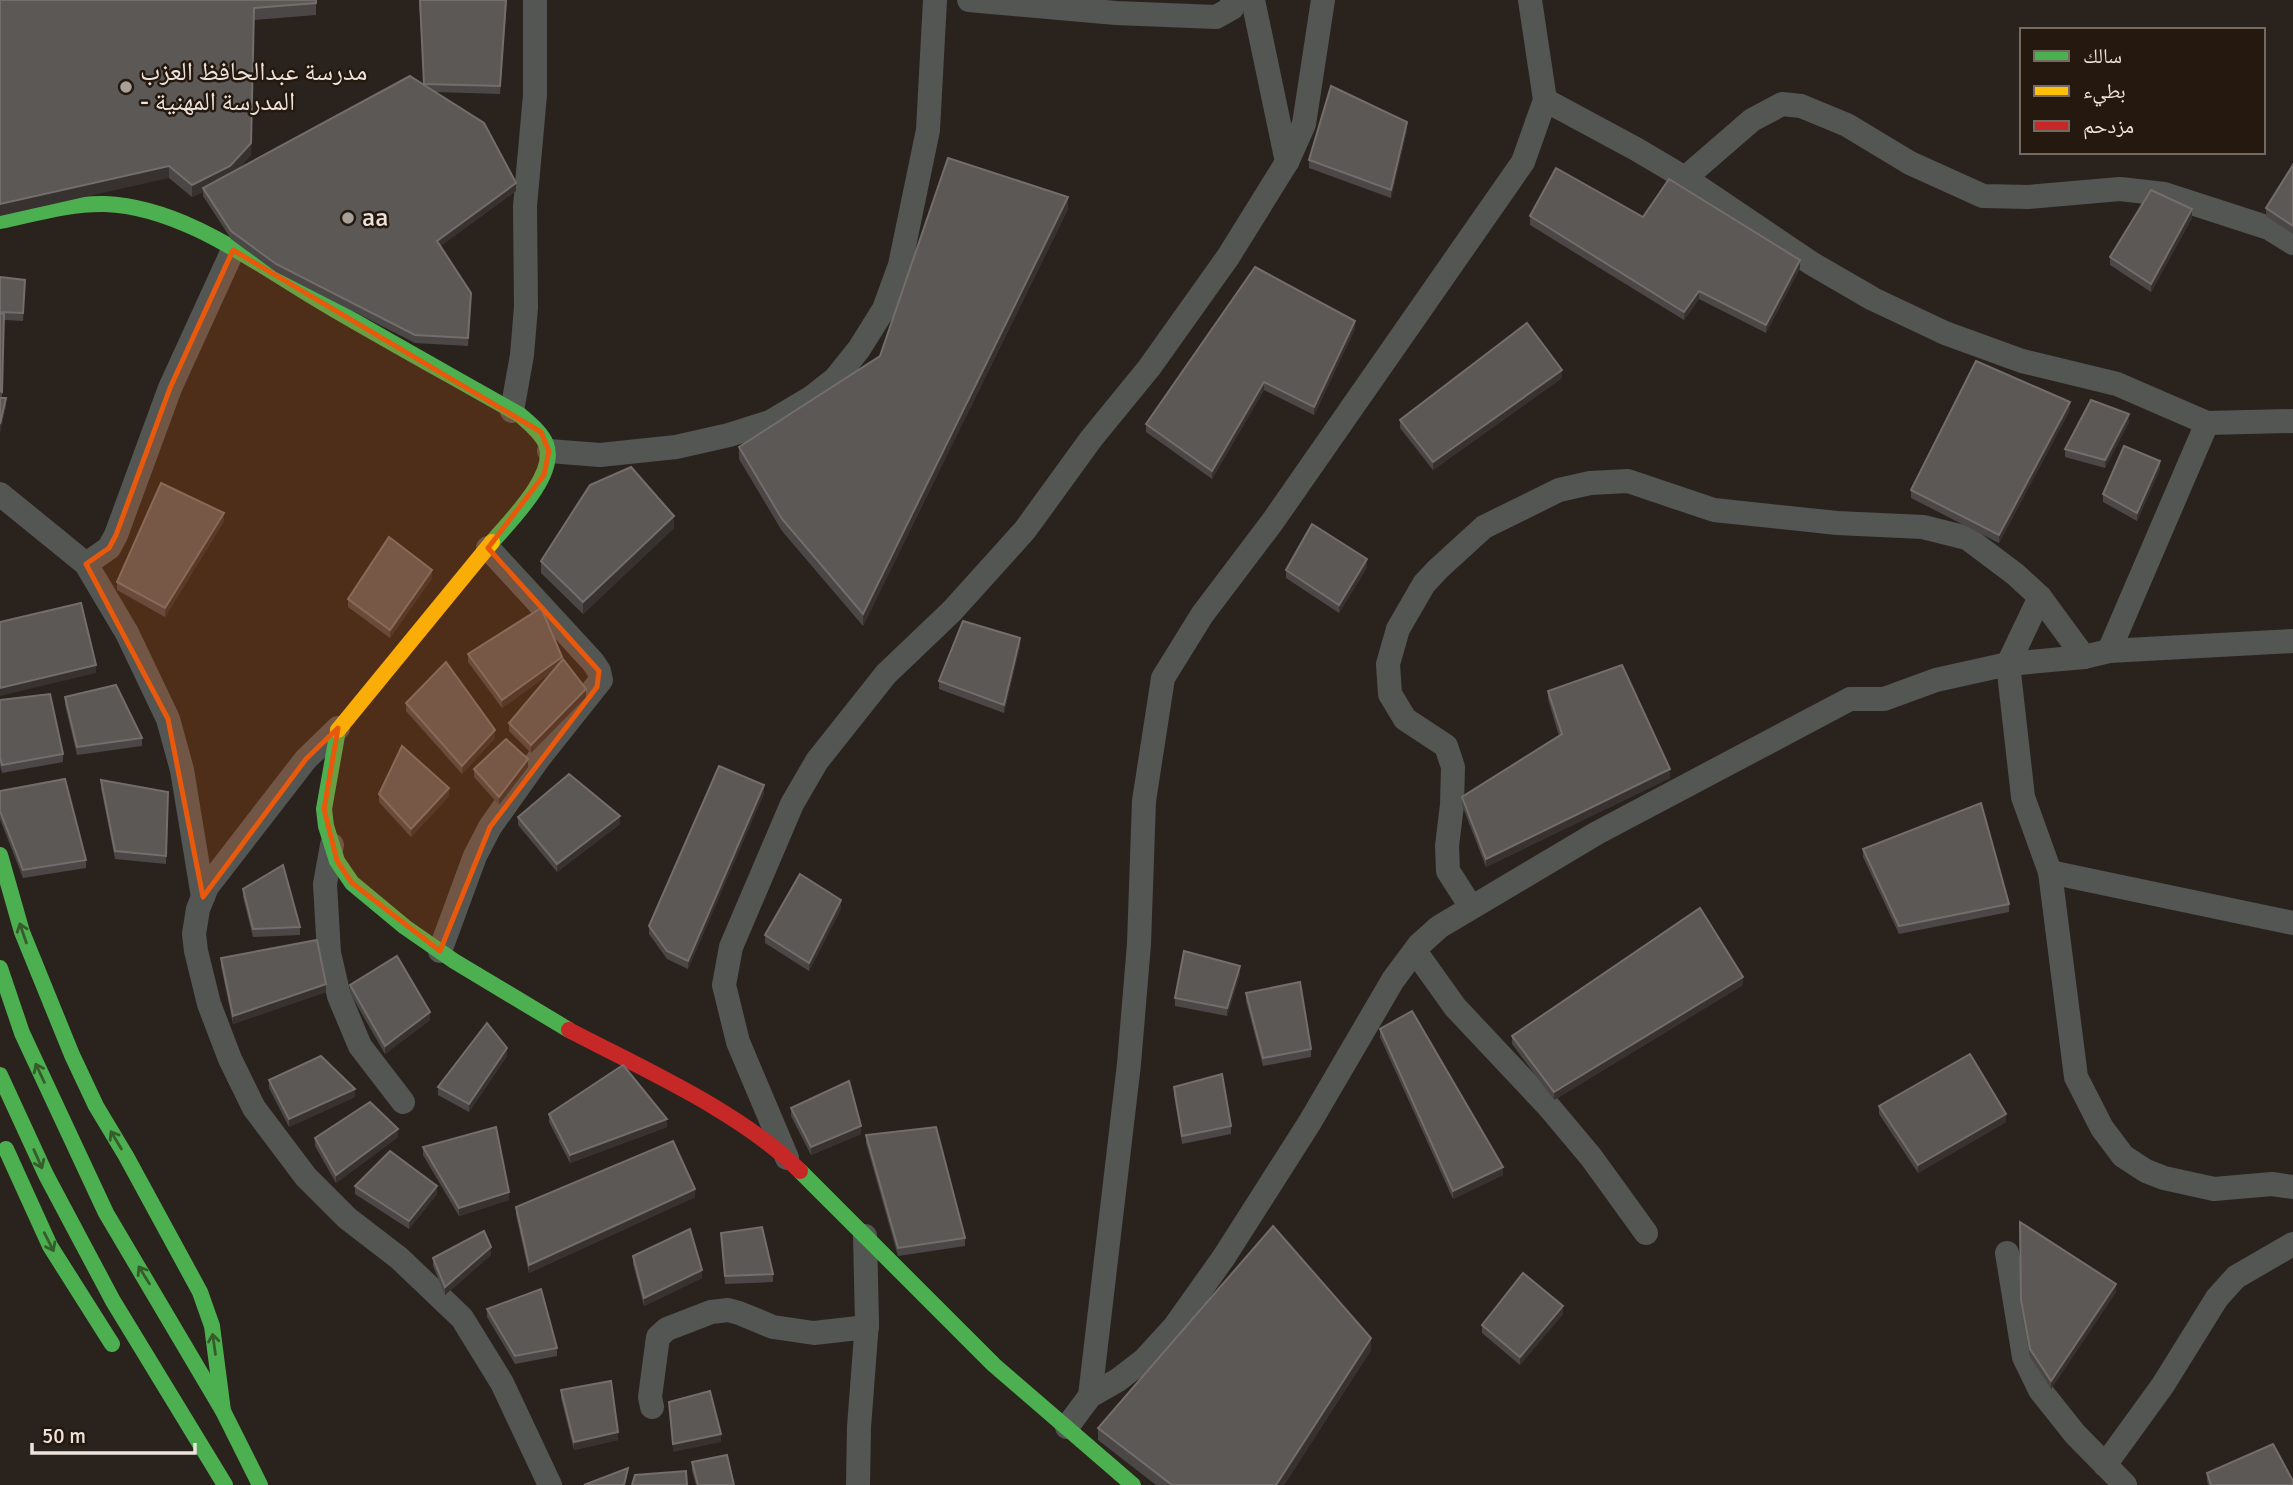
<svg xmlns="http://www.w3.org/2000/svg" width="2293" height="1485" font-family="Signika,'Noto Naskh Arabic',sans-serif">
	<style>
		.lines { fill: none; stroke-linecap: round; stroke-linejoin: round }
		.street { stroke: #545654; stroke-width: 24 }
		.fast { stroke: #4caf50; stroke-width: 16 }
		.slow { stroke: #ffc107; stroke-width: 16 }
		.jam { stroke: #c62828; stroke-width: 16 }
		.wall { fill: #4b4746 }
		.shaded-wall { fill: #37312f }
		.building { fill: #5c5856; stroke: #736d6b; stroke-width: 2 }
		.oneway { stroke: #375c2c }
		.marked { fill: #e8590c; fill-opacity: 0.2; stroke: #e8590c; stroke-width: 5; stroke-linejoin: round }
		.poi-dot { fill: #a8a099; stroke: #25190f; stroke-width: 2.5 }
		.labels { text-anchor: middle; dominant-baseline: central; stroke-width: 5; stroke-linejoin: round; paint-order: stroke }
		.poi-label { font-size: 26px; fill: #ece3dc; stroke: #25190f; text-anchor: start }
	</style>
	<rect width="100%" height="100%" fill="#2a231d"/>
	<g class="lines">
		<g class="street">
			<path d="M969,0L1116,13L1216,17L1232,8V0"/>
			<path d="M1253,0L1287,162"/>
			<path d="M1545,100L1636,149L1685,178L1811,263L1873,299L1945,333L2022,361L2117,384L2207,423L2293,421"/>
			<path d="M1685,178L1752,120L1782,104L1801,106L1847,125L1910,163L1983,196L2028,197L2120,189L2164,194L2269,228L2293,243"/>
			<path d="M512,411L522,355L526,307L525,206L535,95V0"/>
			<path d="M549,451L600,455L676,447L729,435L770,422L812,397L835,379L859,349L884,309L900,265L928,130L935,0"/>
			<path d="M0,494L86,564L127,633L168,719L182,770L203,897"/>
			<path d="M86,564L109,548L116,535L170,388L233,250"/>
			<path d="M2040,597L2008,664L2023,797L2050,872L2076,1077L2102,1128L2123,1156L2146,1171L2164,1178L2214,1189L2272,1184L2293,1187"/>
			<path d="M2109,651L2207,423"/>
			<path d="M338,728L306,759L207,887L198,909L194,934L196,951L209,1004L230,1059L254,1108L306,1177L347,1218L399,1258L462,1318L502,1383L550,1485"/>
			<path d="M332,845L325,884L329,953L339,996L360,1046L403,1102"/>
			<path d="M2050,872L2293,923"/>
			<path d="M1471,907L1448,871L1447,846L1452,805L1453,767L1446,746L1405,719L1390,694L1388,664L1398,629L1424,584L1438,569L1484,527L1559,490L1590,483L1628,481L1714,510L1837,523L1923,527L1967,538L2015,574L2040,597L2084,657"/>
			<path d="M440,951L475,856L490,827L539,758L601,680L599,671L593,662L488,548"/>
			<path d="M1415,951L1455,1007L1549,1107L1591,1157L1646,1233"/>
			<path d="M787,1158L738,1042L724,985L731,947L792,804L817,761L886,674L952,611L1025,530L1091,439L1149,368L1228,257L1287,162L1304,124L1323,0"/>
			<path d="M2007,1253L2024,1357L2040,1390L2075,1434L2125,1485"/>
			<path d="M1090,1396L1129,1064L1139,944L1144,801L1163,678L1202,615L1273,521L1523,162L1545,100L1530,0"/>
			<path d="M652,1407L650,1397L658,1337L667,1329L711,1312L728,1310L739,1313L773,1327L814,1333L867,1327"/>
			<path d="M1067,1427L1090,1396L1118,1380L1144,1360L1175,1326L1224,1257L1310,1122L1393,980L1419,945L1439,927L1597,833L1850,699H1884L1936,680L2008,664L2084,657L2109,651L2293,641"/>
			<path d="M2105,1465L2163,1385L2217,1298L2236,1277L2293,1244"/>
			<path d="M858,1485L859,1427L867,1322L865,1236"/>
		</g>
		<g class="fast">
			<path d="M0,221C34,214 70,203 105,204C186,207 262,268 330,307C393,344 457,379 520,415C529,423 541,432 546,444C558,474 510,521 492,542"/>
			<path d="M338,730L324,809L326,826L337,861L352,883L405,927L454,961L569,1030"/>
			<path d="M0,855L22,932L72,1055L96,1106L126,1156L200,1292L212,1326L223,1411"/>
			<path d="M0,968L22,1033L106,1213L223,1411L260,1485"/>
			<path d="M0,1075L46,1175L113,1301L225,1485"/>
			<path d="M6,1149L50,1246L112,1344"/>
			<path d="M800,1171L994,1365L1133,1485"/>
		</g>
		<path class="slow" d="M338,730L492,542"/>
		<path class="jam" d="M569,1030C643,1069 741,1112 800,1171"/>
	</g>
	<g class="wall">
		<path d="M0,0H316V15L254,20L251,155L238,169L424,85L419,0H507L500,94L435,92L516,191L440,246L471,301L468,346L415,343L276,272L231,239L203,196V192L192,197L169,178Z"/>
		<path d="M1407,130L1391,198L1309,168V160Z"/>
		<path d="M2293,165V234L2266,216V208Z"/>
		<path d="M1068,209L863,626L782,531L739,459V447L880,356Z"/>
		<path d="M1530,216L1643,217L1800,268L1766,333L1699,299L1684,320L1530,225Z"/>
		<path d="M2192,218L2151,292L2110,265V257Z"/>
		<path d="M0,277L25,288L23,321L4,320L2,398L6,406L0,432Z"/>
		<path d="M1355,329L1314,415L1264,390L1212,479L1146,432V424Z"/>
		<path d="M1562,378L1433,470L1400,428V420Z"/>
		<path d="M2070,410L1999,543L1911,498V490Z"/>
		<path d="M2129,422L2105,468L2065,457V449Z"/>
		<path d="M2160,469L2137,521L2103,502V494Z"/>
		<path d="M224,521L165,617L117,590V582Z"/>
		<path d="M674,528L583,614L541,573V561Z"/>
		<path d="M1367,567L1339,613L1286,578V570Z"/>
		<path d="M432,578L390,638L348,607V599Z"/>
		<path d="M1020,646L1004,713L939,689V681Z"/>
		<path d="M468,654L562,661L586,697L531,753L509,731V723L552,672L502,708L468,662Z"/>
		<path d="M1548,691L1670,778L1486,867L1462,805V797L1559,736L1548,699Z"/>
		<path d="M65,697L142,738V746L77,755L65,705Z"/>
		<path d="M0,700L63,754V762L2,773L0,765Z"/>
		<path d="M406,703L495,738L462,774L406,711Z"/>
		<path d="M528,767L499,805L474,777V769Z"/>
		<path d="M101,780L168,792L166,864L115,859L101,788Z"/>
		<path d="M0,791L86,860V868L23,878L0,819Z"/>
		<path d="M764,793L688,969L667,959L649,934V926Z"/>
		<path d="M379,794L449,796L411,837L379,802Z"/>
		<path d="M518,817L620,824L557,872L518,825Z"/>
		<path d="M1863,849L2009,904V912L1899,934L1863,857Z"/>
		<path d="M243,889L300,927V935L253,937L243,897Z"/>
		<path d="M841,909L809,971L765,943V935Z"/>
		<path d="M221,958L326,992L233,1024L221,966Z"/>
		<path d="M1240,974L1227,1016L1175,1006V998Z"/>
		<path d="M350,985L430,1020L385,1054L350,993Z"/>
		<path d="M1743,985L1554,1100L1512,1044V1036Z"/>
		<path d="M1246,993L1311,1049V1057L1263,1066L1246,1001Z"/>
		<path d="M1380,1029L1503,1175L1453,1199L1380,1037Z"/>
		<path d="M507,1056L469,1112L438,1095V1087Z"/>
		<path d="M269,1080L355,1097L289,1127L269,1088Z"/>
		<path d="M1174,1087L1231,1126V1134L1182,1144L1174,1095Z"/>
		<path d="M1879,1106L2006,1122L1918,1173L1879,1114Z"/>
		<path d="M791,1108L861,1134L811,1155L791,1116Z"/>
		<path d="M549,1114L667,1127L570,1163L549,1122Z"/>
		<path d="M866,1135L965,1238V1246L898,1256L866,1143Z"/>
		<path d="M398,1137L336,1183L315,1146V1138Z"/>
		<path d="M423,1147L509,1200L459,1216L423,1155Z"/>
		<path d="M355,1186L437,1194L409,1229L355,1194Z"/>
		<path d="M695,1197L529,1273L516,1215V1207Z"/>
		<path d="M2020,1222L2116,1292L2051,1389L2030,1357L2021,1308Z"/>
		<path d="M721,1233L773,1274V1282L725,1284Z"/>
		<path d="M491,1255L445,1295L433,1266V1258Z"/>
		<path d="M633,1256L702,1278L644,1306L633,1264Z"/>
		<path d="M487,1309L557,1348V1356L515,1364L487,1317Z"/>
		<path d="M1563,1314L1520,1365L1482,1333V1325Z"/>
		<path d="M1371,1350L1284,1485H1156L1098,1440V1428Z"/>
		<path d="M561,1390L618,1440L574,1450L561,1398Z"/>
		<path d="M692,1462L734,1485H696L692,1471Z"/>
		<path d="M2207,1473L2293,1485H2208L2207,1481Z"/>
	</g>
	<g class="shaded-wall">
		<path d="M254,8L251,155L230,178L203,188V192L192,197V185Z"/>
		<path d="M1407,122V130L1391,198V190Z"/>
		<path d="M169,166V178L0,216V204Z"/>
		<path d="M516,183V191L437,249V241Z"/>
		<path d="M1068,197V209L863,626V614Z"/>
		<path d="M2192,209V218L2151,292V284Z"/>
		<path d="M1800,260V268L1766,333V325Z"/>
		<path d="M1699,291V299L1684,320V312Z"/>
		<path d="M1355,321V329L1314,415V407Z"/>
		<path d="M1562,370V378L1433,470V462Z"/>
		<path d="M1264,382V390L1212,479V471Z"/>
		<path d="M6,398V406L0,432V424Z"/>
		<path d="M2070,402V410L1999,543V535Z"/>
		<path d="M2129,414V422L2105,468V460Z"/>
		<path d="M2160,461V469L2137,521V513Z"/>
		<path d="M224,513V521L165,617V608Z"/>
		<path d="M674,516V528L583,614V602Z"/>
		<path d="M1367,559V567L1339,613V605Z"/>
		<path d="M432,570V578L390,638V630Z"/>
		<path d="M1020,638V646L1004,713V705Z"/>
		<path d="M562,657V665L502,708V700Z"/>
		<path d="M96,665V673L0,696V688Z"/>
		<path d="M586,689V697L531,753V745Z"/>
		<path d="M495,730V738L462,774V766Z"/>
		<path d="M528,759V767L499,805V797Z"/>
		<path d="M1670,769V778L1486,867V859Z"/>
		<path d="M764,785V793L688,969V961Z"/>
		<path d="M449,788V796L411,837V829Z"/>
		<path d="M620,816V824L557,872V864Z"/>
		<path d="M841,900V909L809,971V963Z"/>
		<path d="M1240,966V974L1227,1016V1008Z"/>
		<path d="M1743,977V985L1554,1100V1092Z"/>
		<path d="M326,984V992L233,1024V1016Z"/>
		<path d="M430,1012V1020L385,1054V1046Z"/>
		<path d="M507,1048V1056L469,1112V1104Z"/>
		<path d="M355,1089V1097L289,1127V1119Z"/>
		<path d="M2006,1114V1122L1918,1173V1165Z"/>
		<path d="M667,1119V1127L570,1163V1155Z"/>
		<path d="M861,1126V1134L811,1155V1147Z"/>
		<path d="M398,1129V1137L336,1183V1175Z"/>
		<path d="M1503,1167V1175L1453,1199V1191Z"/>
		<path d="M437,1186V1194L409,1229V1221Z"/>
		<path d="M695,1189V1197L529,1273V1265Z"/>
		<path d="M509,1192V1200L459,1216V1208Z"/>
		<path d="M491,1247V1255L445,1295V1287Z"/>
		<path d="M702,1270V1278L644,1306V1298Z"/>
		<path d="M2116,1284V1292L2051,1389V1381Z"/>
		<path d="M1563,1306V1314L1520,1365V1357Z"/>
		<path d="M1371,1338V1350L1284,1485H1276Z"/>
		<path d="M618,1432V1440L574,1450V1442Z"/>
		<path d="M721,1434V1442L673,1452V1444Z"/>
	</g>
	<g class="building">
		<path d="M0,0H316V3L254,8L251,143L230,166L192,185L169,166L0,204Z"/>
		<path d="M420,0H506L500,86L424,84Z"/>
		<path d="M410,76L484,123L516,183L437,241L471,293L468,338L415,335L276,264L231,231L203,188Z"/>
		<path d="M1331,86L1407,122L1391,190L1309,160Z"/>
		<path d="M948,158L1068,197L863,614L782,519L739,447L880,356Z"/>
		<path d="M2293,165V226L2266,208Z"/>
		<path d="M1556,168L1643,217L1669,179L1800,260L1766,325L1699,291L1684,312L1530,216Z"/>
		<path d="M2151,190L2192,209L2151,284L2110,257Z"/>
		<path d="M1255,267L1355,321L1314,407L1264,382L1212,471L1146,424Z"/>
		<path d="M0,277L25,280L23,313L0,312Z"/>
		<path d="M4,313L2,392L0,391V314Z"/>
		<path d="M1527,323L1562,370L1433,462L1400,420Z"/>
		<path d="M1976,361L2070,402L1999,535L1911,490Z"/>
		<path d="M0,398H6L0,424Z"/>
		<path d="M2091,400L2129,414L2105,460L2065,449Z"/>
		<path d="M2124,446L2160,461L2137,513L2103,494Z"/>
		<path d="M631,467L674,516L583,602L541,561L590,485Z"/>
		<path d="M161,483L224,513L165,608L117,582Z"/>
		<path d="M1312,524L1367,559L1339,605L1286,570Z"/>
		<path d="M389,537L432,570L390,630L348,599Z"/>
		<path d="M81,603L96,665L0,688V622Z"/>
		<path d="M541,608L562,657L502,700L468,654Z"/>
		<path d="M963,621L1020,638L1004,705L939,681Z"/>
		<path d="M563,659L586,689L531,745L509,723Z"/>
		<path d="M446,662L495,730L462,766L406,703Z"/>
		<path d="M1622,665L1670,769L1486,859L1462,797L1562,734L1548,691Z"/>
		<path d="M116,685L142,738L77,747L65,697Z"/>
		<path d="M50,694L63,754L2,765L0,757V700Z"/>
		<path d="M506,739L528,759L499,797L474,769Z"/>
		<path d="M402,746L449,788L411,829L379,794Z"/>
		<path d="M719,766L764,785L688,961L667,951L649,926Z"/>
		<path d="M569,774L620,816L557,864L518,817Z"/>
		<path d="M65,779L86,860L23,870L0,811V791Z"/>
		<path d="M101,780L168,792L166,856L115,851Z"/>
		<path d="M1981,803L2009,904L1899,926L1863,849Z"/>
		<path d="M283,865L300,927L253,929L243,889Z"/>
		<path d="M800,874L841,900L809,963L765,935Z"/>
		<path d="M1700,908L1743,977L1554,1092L1512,1036Z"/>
		<path d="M317,940L326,984L233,1016L221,958Z"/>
		<path d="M1184,951L1240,966L1227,1008L1175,998Z"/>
		<path d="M397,956L430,1012L385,1046L350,985Z"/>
		<path d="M1300,982L1311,1049L1263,1058L1246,993Z"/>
		<path d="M1412,1011L1503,1167L1453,1191L1380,1029Z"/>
		<path d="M487,1023L507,1048L469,1104L438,1087Z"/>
		<path d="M1970,1054L2006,1114L1918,1165L1879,1106Z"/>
		<path d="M321,1056L355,1089L289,1119L269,1080Z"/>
		<path d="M623,1065L667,1119L570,1155L549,1114Z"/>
		<path d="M1222,1074L1231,1126L1182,1136L1174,1087Z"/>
		<path d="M849,1081L861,1126L811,1147L791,1108Z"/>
		<path d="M370,1102L398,1129L336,1175L315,1138Z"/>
		<path d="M496,1127L509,1192L459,1208L423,1147Z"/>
		<path d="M936,1127L965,1238L898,1248L866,1135Z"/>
		<path d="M673,1141L695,1189L529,1265L516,1207Z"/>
		<path d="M390,1151L437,1186L409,1221L355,1186Z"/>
		<path d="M2020,1222L2116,1284L2051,1381L2030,1349L2021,1300Z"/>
		<path d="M1273,1226L1371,1338L1276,1485H1172L1098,1428Z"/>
		<path d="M762,1227L773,1274L725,1276L721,1233Z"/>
		<path d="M690,1229L702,1270L644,1298L633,1256Z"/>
		<path d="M484,1231L491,1247L445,1287L433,1258Z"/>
		<path d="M1523,1273L1563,1306L1520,1357L1482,1325Z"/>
		<path d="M541,1289L557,1348L515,1356L487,1309Z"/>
		<path d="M611,1381L618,1432L574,1442L561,1390Z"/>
		<path d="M710,1391L721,1434L673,1444L669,1402Z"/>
		<path d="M2273,1444L2293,1481V1485H2211L2207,1473Z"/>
		<path d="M727,1455L734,1485H698L692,1462Z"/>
		<path d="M628,1468L624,1485H584Z"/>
		<path d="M686,1471L687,1485H632L635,1475Z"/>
	</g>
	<defs><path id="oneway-shaft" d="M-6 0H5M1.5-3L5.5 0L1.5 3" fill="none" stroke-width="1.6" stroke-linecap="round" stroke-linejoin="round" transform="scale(1.75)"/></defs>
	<g class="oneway">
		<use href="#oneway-shaft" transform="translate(23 933) rotate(-109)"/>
		<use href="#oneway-shaft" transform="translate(40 1073) rotate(-115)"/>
		<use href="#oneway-shaft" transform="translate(116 1140) rotate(-121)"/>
		<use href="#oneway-shaft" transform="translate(38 1159) rotate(66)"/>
		<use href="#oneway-shaft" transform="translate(49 1242) rotate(63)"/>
		<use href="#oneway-shaft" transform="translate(144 1275) rotate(-122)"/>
		<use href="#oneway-shaft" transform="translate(214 1344) rotate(-98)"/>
	</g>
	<path class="marked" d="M233,250L541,432L549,451L544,475L488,548L599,671L597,687L490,827L440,951L352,883L337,861L324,809L338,728L306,759L203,897L168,719L86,564L109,548L116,535L170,388Z"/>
	<g class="poi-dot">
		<circle cx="126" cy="87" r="7"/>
		<circle cx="348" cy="218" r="7"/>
	</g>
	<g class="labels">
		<g class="poi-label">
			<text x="140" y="72">مدرسة عبدالحافظ العزب<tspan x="140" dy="30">- المدرسة المهنية</tspan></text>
			<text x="362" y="218">aa</text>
		</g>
	</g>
	<rect x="2020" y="28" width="245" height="126" fill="#25190f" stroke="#756a61" stroke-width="2"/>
	<rect x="2034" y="51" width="35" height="10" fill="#4caf50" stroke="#756a61" stroke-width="2"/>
	<text x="2083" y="63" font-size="21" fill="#ece3dc">سالك</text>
	<rect x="2034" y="86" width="35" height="10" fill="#ffc107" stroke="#756a61" stroke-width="2"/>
	<text x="2083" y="98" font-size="21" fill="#ece3dc">بطيء</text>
	<rect x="2034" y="121" width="35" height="10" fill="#c62828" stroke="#756a61" stroke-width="2"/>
	<text x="2083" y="133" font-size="21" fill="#ece3dc">مزدحم</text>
	<path d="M32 1443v10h163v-10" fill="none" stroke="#ece3dc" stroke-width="3.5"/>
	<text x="42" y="1443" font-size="21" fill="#ece3dc" stroke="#25190f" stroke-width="5" paint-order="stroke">50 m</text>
</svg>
